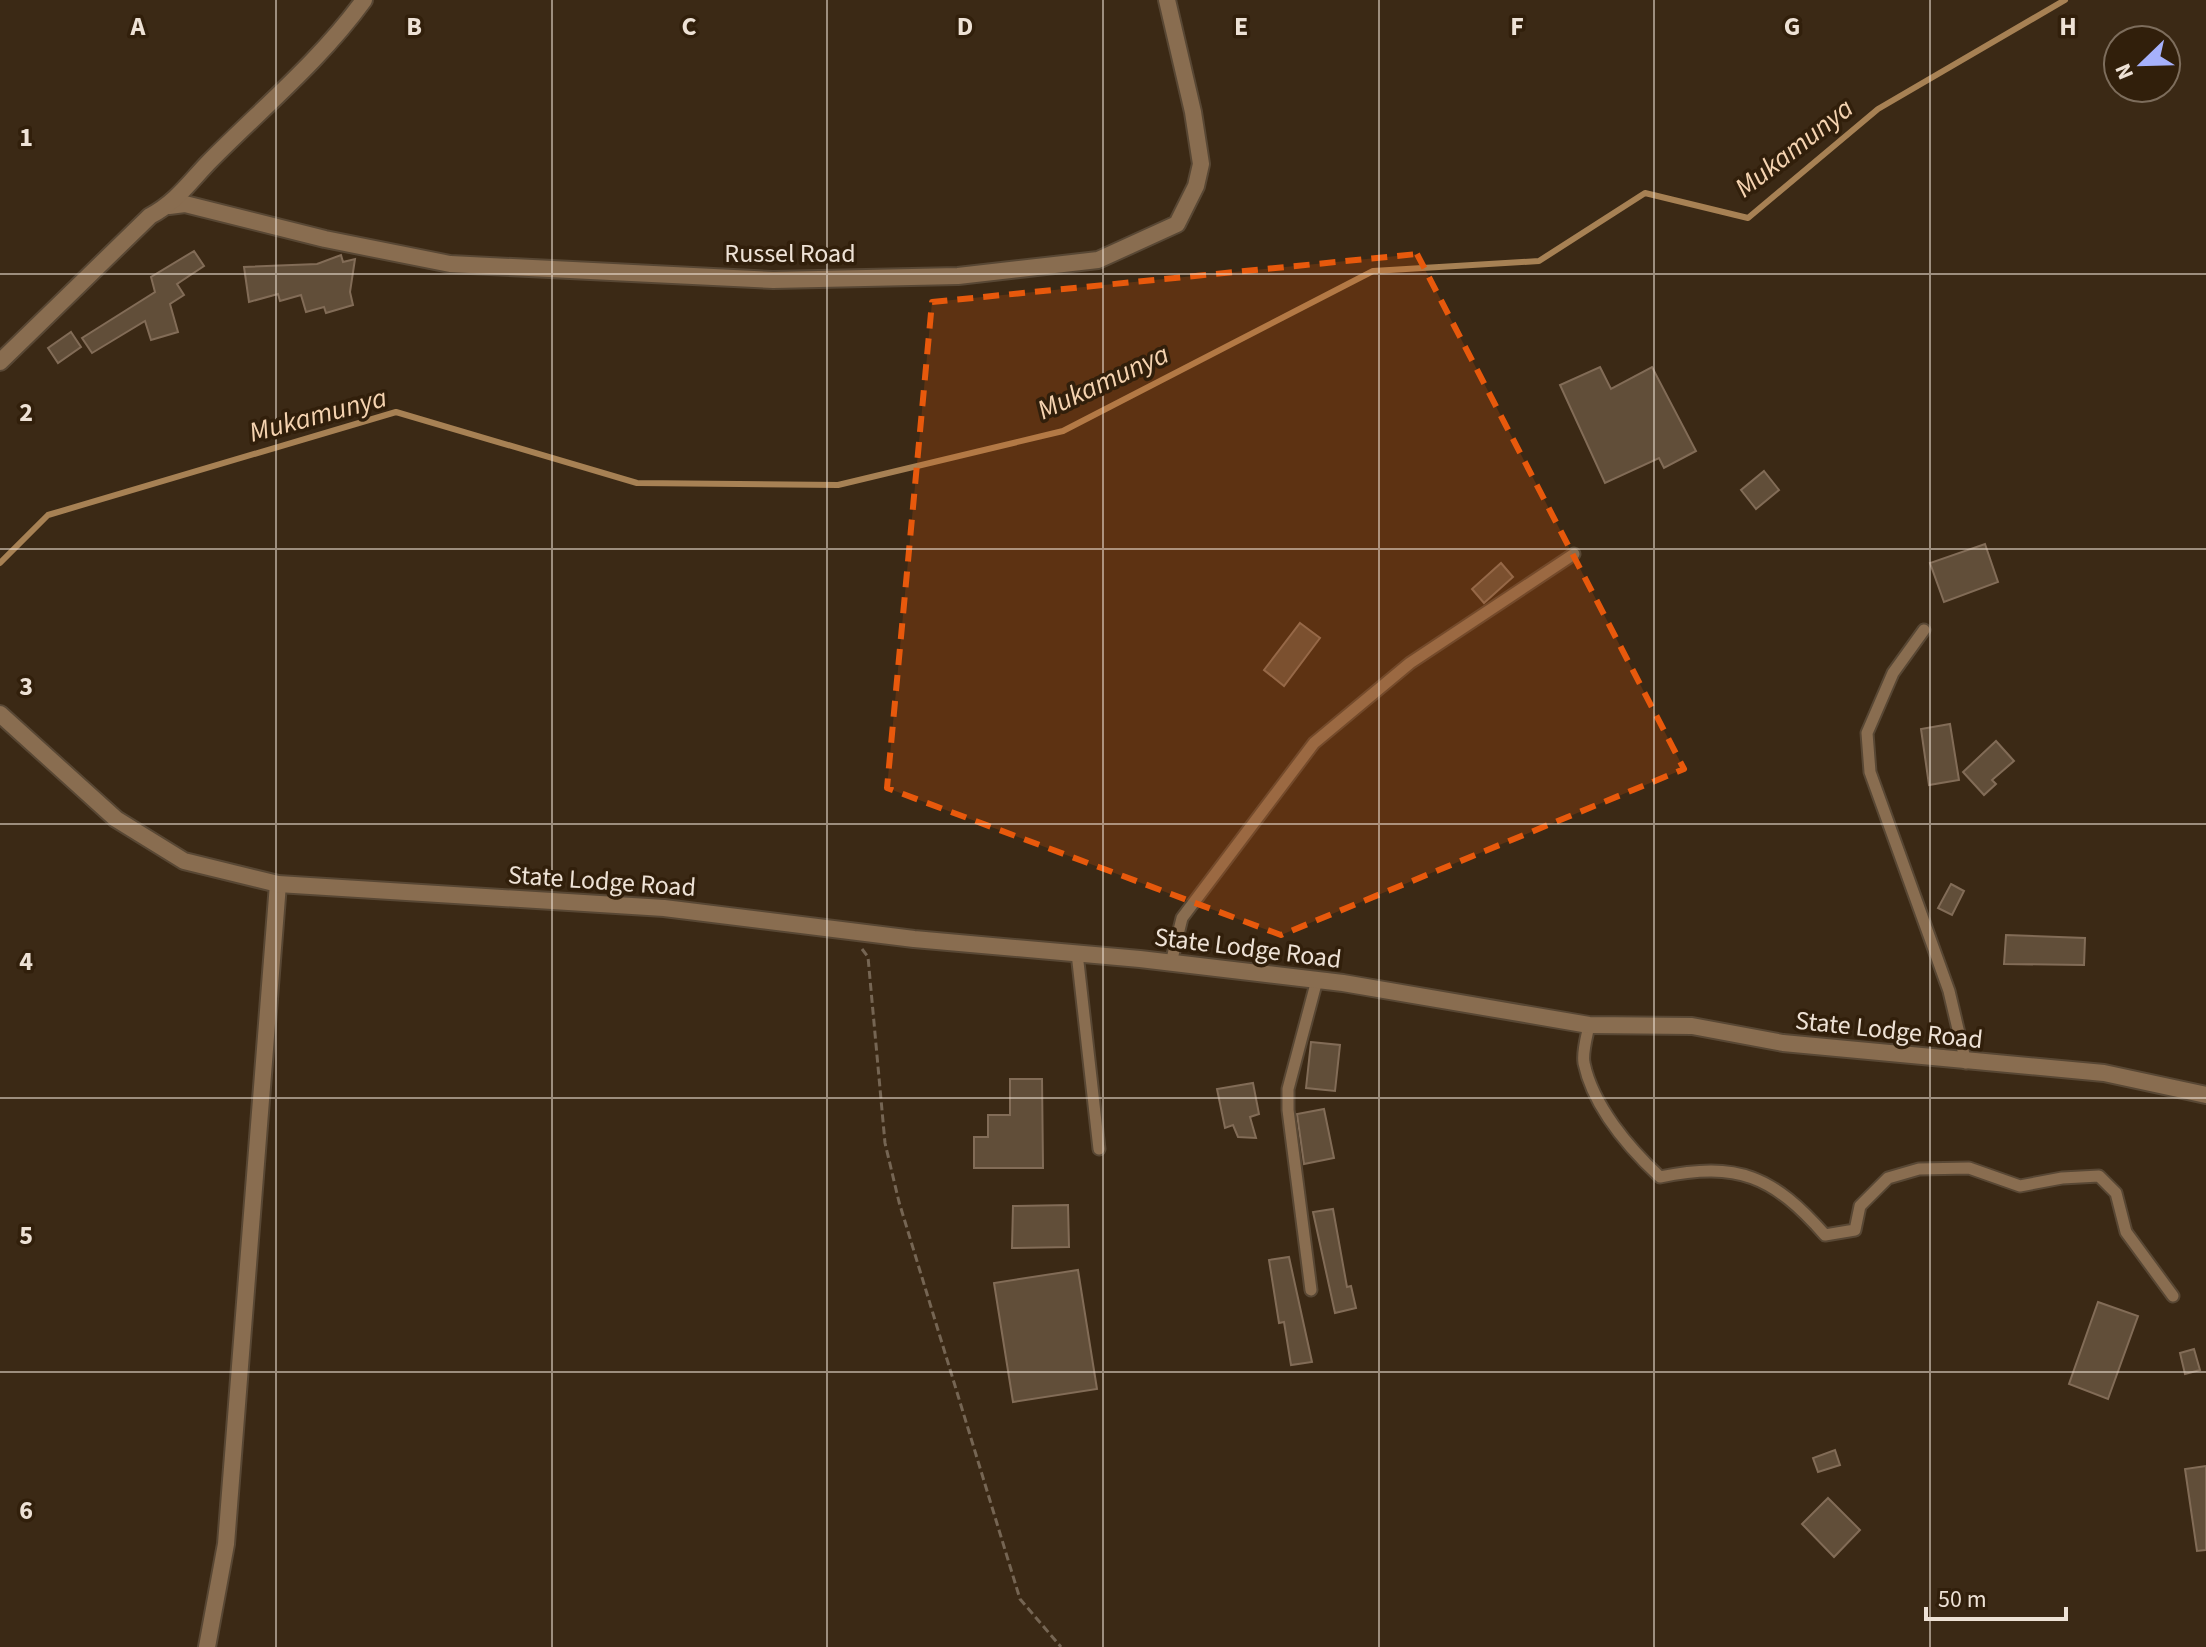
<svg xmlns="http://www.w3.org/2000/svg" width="2206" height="1647" font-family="'Source Sans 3',sans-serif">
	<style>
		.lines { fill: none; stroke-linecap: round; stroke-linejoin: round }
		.stream { stroke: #a78154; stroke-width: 6 }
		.building { fill: #614e39; stroke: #826c57; stroke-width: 2 }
		.service-casing { stroke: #584734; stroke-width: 15 }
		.minor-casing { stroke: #584734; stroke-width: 20 }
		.tertiary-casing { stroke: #584734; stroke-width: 20 }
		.path { stroke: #756553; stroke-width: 3; stroke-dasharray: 8 4; stroke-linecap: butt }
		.service { stroke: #896d50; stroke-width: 11 }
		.minor { stroke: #896d50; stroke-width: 16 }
		.tertiary { stroke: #896d50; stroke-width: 16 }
		.marked { fill: #e8590c; fill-opacity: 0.2; stroke: #e8590c; stroke-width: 6; stroke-dasharray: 16 10; stroke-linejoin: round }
		.grid { fill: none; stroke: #eee2d6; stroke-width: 2; stroke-opacity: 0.55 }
		.labels { text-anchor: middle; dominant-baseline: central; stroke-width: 7; stroke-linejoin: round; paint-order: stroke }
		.street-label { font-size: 26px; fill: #eee2d6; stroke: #311f0b }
		.water-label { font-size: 28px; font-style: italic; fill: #f5d3b0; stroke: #311f0b }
		.grid-label { font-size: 26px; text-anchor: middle; font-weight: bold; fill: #eee2d6; stroke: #311f0b; stroke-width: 7; stroke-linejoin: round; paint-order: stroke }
	</style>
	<rect width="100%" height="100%" fill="#3b2915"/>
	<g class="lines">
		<path class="stream" d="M0,563L48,515L396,412L637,483L838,485L1063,431L1373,271L1539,261L1645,193L1748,218L1878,109L2065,0"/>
	</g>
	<g class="building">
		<path d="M194,251L204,266L177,284L184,295L170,304L178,332L151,340L145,321L92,353L82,338L155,292L151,277Z"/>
		<path d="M341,255L343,262L355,259L350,292L353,305L326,313L324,307L306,312L301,295L280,301L278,294L249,302L244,267L317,264Z"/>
		<path d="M71,332L81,347L58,363L48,348Z"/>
		<path d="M1600,367L1611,389L1652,367L1696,451L1664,468L1659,458L1605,483L1560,385Z"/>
		<path d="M1764,471L1779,490L1756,509L1741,490Z"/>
		<path d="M1985,544L1998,582L1944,602L1930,563Z"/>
		<path d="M1501,563L1513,577L1484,603L1472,589Z"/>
		<path d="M1300,623L1320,638L1284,686L1264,670Z"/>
		<path d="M1950,724L1959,780L1929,785L1921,729Z"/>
		<path d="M1996,741L2014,761L1992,780L1996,784L1984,795L1963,772Z"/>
		<path d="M1951,884L1964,891L1952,915L1938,908Z"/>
		<path d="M2006,935L2085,938L2084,965L2004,964Z"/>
		<path d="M1311,1042L1340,1045L1335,1091L1306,1088Z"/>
		<path d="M1010,1079H1042L1043,1168H974V1137H988V1115H1010Z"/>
		<path d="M1253,1083L1259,1114L1250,1117L1256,1138L1238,1137L1233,1125L1225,1128L1217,1089Z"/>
		<path d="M1324,1109L1334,1158L1304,1164L1297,1114Z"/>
		<path d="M1068,1205L1069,1247L1012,1248L1013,1206Z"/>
		<path d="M1333,1209L1347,1287L1351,1286L1356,1308L1335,1313L1313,1212Z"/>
		<path d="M1289,1257L1312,1362L1291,1365L1284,1322L1279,1323L1269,1260Z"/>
		<path d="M1078,1270L1097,1389L1013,1402L994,1283Z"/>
		<path d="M2098,1302L2138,1316L2108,1399L2069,1384Z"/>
		<path d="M2194,1349L2200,1370L2185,1374L2180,1353Z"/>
		<path d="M1835,1450L1840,1465L1818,1472L1813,1458Z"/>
		<path d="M2206,1466V1550L2197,1551L2185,1469Z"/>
		<path d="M1828,1498L1860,1530L1834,1557L1802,1524Z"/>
	</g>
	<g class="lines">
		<defs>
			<g id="service">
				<path d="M1924,630L1893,673L1867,733L1870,772L1949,991L1966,1063"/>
				<path d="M1077,953L1099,1149"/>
				<path d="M1171,963L1182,918L1314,743L1410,663L1574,554"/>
				<path d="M1589,1025C1587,1036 1582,1052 1584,1063C1593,1106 1629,1148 1660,1177C1738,1161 1773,1176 1825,1235L1855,1230L1860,1206L1888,1178L1919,1169L1969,1168L2020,1186L2062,1178L2099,1176L2116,1193L2126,1232L2173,1296"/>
				<path d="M1311,1290L1288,1110V1089L1317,980"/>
			</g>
			<g id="minor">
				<path d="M169,206L185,204L325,239L450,264L773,280L958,276L1098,260L1177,224L1196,186L1201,164L1193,112L1167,0"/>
				<path d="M0,362L150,216C175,203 189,183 208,163C261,109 319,62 364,0"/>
				<path d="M207,1647L226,1544L278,884"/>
			</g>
			<path id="tertiary" d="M0,714L116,819L184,861L278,884L664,908L914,939L1140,959L1343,983L1589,1025L1692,1026L1783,1043L2104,1073L2206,1095"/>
		</defs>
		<use href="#service" class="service-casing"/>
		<use href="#minor" class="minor-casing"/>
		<use href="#tertiary" class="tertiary-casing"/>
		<path class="path" d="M862,949L868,957L885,1143L899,1202L1020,1599L1061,1647"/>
		<use href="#service" class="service"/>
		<use href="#minor" class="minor"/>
		<use href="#tertiary" class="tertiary"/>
	</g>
	<path class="marked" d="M1417,254L1684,769L1281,935L887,788L932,302Z"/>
	<path class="grid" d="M276,0V1647M552,0V1647M827,0V1647M1103,0V1647M1379,0V1647M1654,0V1647M1930,0V1647M0,274H2206M0,549H2206M0,824H2206M0,1098H2206M0,1372H2206"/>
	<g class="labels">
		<g class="street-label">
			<text x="790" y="253">Russel Road</text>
			<text transform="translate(602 881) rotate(4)">State Lodge Road</text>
			<text transform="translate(1248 948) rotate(7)">State Lodge Road</text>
			<text transform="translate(1889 1030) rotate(6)">State Lodge Road</text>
		</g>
		<g class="water-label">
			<text transform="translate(1794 148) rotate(-38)">Mukamunya</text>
			<text transform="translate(1103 382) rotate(-25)">Mukamunya</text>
			<text transform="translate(318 415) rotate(-15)">Mukamunya</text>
		</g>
	</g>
	<g class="grid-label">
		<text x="138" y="35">A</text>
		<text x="414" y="35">B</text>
		<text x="689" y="35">C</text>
		<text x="965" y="35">D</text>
		<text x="1241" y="35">E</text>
		<text x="1517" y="35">F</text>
		<text x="1792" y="35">G</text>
		<text x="2068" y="35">H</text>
		<text x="26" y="146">1</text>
		<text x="26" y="421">2</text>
		<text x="26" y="695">3</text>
		<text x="26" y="970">4</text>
		<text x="26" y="1244">5</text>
		<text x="26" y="1519">6</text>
	</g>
	<g transform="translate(2142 64) rotate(247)"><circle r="38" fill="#311f0b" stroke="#7d6d5c" stroke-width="2"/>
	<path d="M0-6L14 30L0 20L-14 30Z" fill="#a6b1fc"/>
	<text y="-12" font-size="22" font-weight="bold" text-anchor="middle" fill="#eee2d6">N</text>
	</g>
	<path d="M1926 1607v12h140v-12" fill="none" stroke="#eee2d6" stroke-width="4"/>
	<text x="1938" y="1607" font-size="24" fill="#eee2d6" stroke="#311f0b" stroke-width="6" paint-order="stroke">50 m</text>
</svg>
